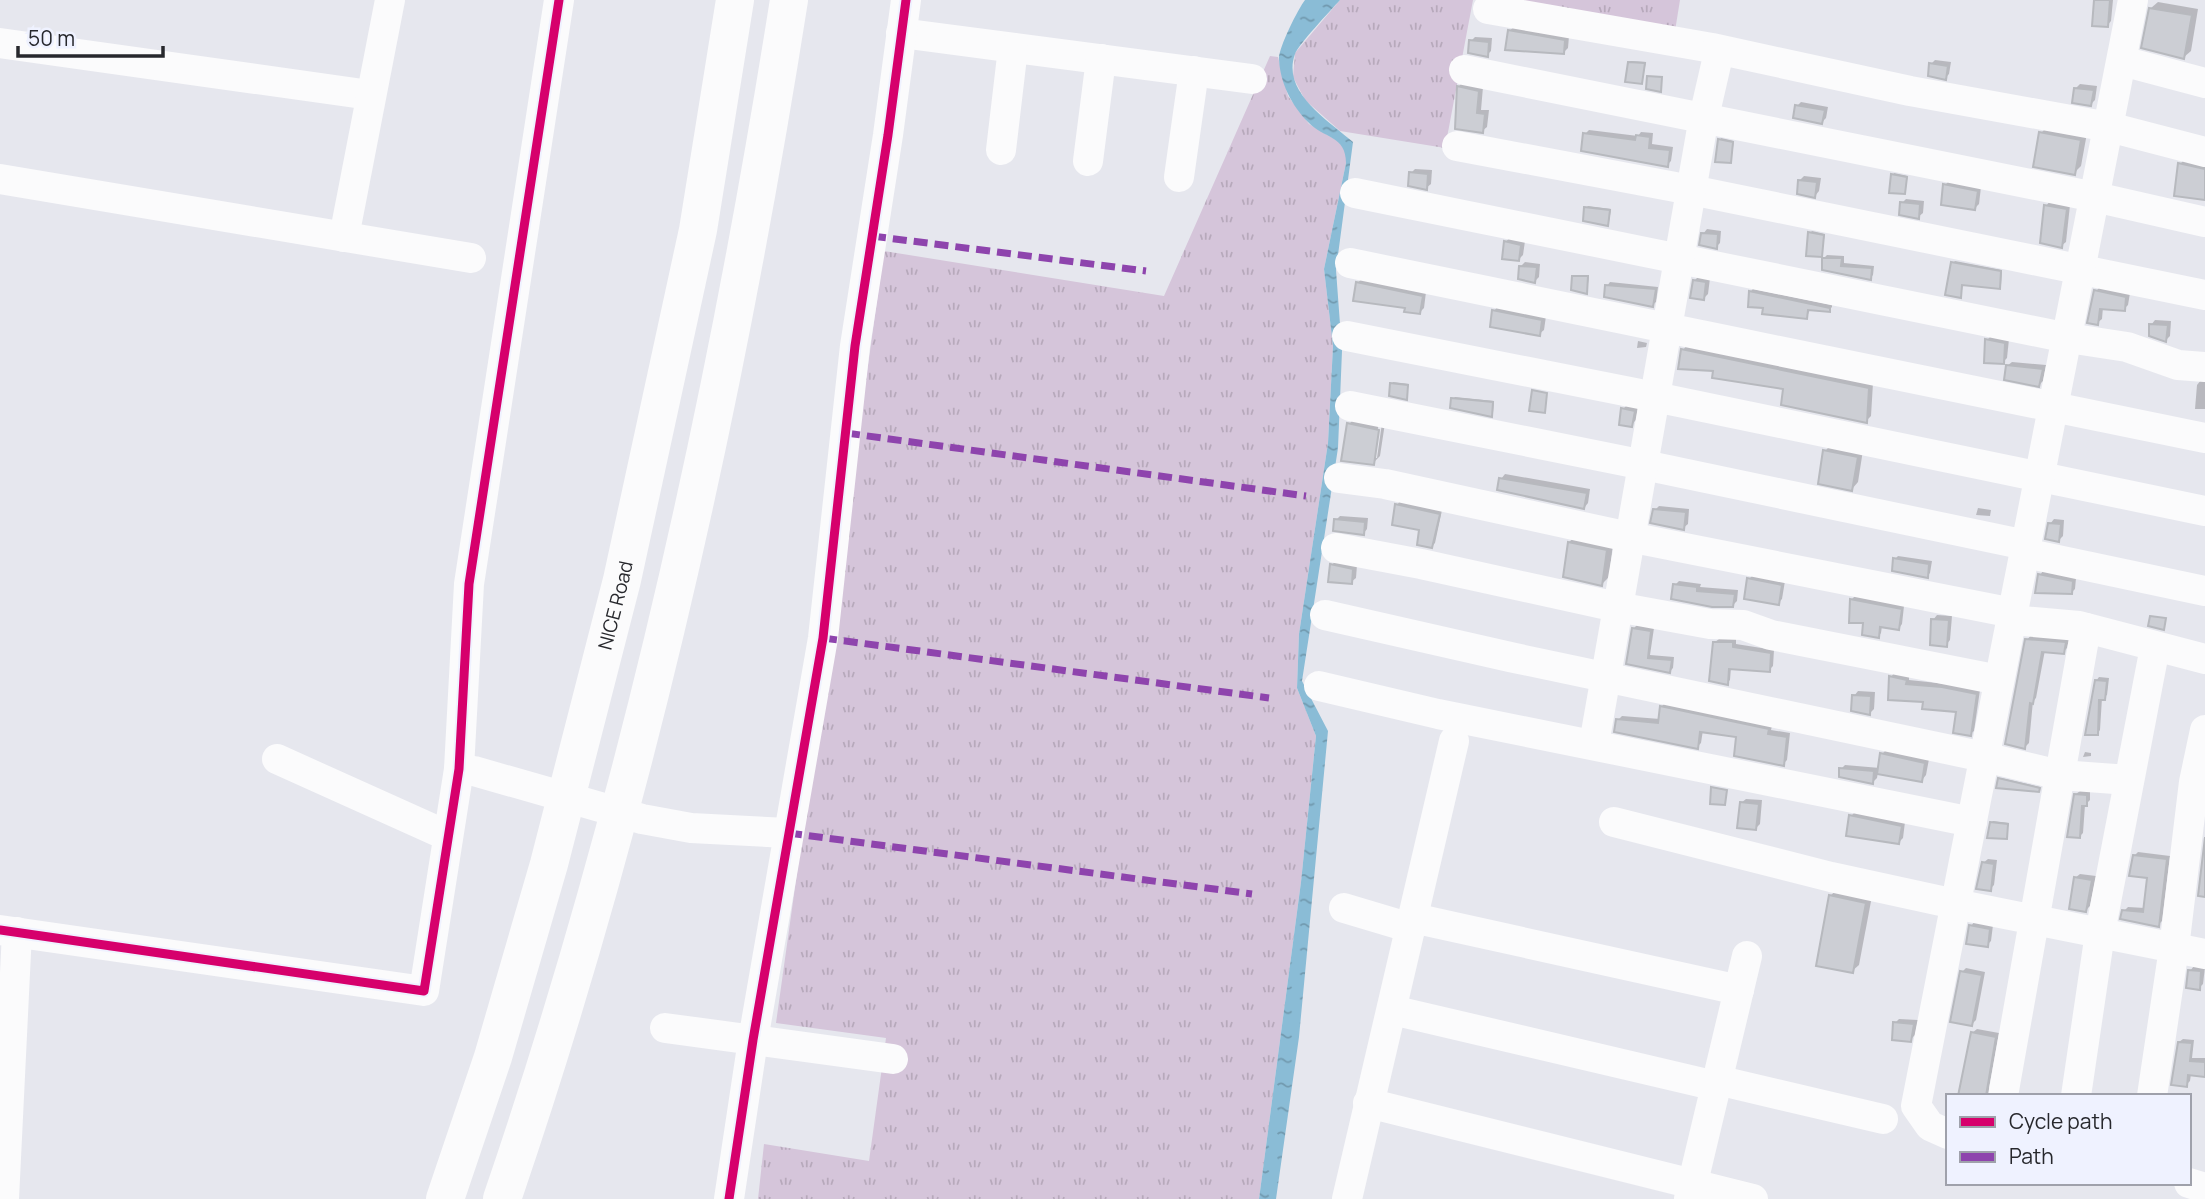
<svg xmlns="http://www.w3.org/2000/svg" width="2205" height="1199" font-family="Manrope,sans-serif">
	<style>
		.grass { fill: url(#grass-tufts) }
		.water { fill: url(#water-ripples) }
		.shadow { fill: #0003 }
		.building { fill: #ccced4; stroke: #b7b9be; stroke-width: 2 }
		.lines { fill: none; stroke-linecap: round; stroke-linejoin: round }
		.minor { stroke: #fbfbfc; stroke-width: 30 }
		.highway { stroke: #fbfbfc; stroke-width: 38 }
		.quiet { stroke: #8e44ad; stroke-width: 7; stroke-dasharray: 14 7; stroke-linecap: butt }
		.cycleway-casing { stroke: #eff2ff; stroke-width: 13 }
		.cycleway { stroke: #d6006c; stroke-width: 9 }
		.labels { text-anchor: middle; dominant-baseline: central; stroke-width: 7; stroke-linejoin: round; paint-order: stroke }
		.street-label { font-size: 19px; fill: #27282d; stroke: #eff2ff }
	</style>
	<defs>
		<pattern id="grass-tufts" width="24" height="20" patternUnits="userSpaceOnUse" patternTransform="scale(1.75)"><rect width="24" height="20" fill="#d5c5da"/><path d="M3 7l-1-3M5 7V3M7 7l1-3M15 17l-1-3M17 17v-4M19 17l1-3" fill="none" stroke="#b7a9bb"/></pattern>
		<pattern id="water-ripples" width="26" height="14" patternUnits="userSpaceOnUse" patternTransform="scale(1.75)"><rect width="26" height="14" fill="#8abcd6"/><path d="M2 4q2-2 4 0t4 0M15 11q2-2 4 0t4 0" fill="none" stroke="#7199ae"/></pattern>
	</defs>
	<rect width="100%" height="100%" fill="#e6e7ee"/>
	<g class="grass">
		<path d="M1340,0H1473L1445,148L1340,131L1305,100L1293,77L1295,53Z"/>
		<path d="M1479,0H1680L1675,31Z"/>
		<path d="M1270,56L1278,57L1288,96L1309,124L1341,143L1346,154V163L1324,269L1333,346L1328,443L1299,634L1297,688L1316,736L1301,882L1259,1199H758L764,1144L869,1161L886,1038L776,1023L884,251L1164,296Z"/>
	</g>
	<path class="water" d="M1305,0H1340C1331,10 1298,45 1295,54C1281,92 1329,121 1353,142L1336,270L1342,351L1338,448L1302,681L1328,731L1299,1037L1276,1199H1259L1301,882L1316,736L1297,688L1299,634L1328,443L1333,346L1324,269L1346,163C1346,135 1324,139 1308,122C1292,106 1280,83 1279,59C1278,49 1298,9 1305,0Z"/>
	<g class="shadow">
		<path d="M2096,0H2113L2111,21L2107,26Z"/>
		<path d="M2158,2L2198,9L2191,51L2184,57L2151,8Z"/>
		<path d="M1514,27L1569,36L1568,48L1563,53L1509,31Z"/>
		<path d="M1475,37L1492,38L1491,51L1487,55L1471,41Z"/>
		<path d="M1935,60L1951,62L1949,74L1945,78L1931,64Z"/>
		<path d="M1631,61L1646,62L1642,82L1629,62Z"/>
		<path d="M1463,82L1483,87L1481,110H1489L1487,127L1482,131L1457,128L1459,86Z"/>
		<path d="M2080,84L2097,86L2095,100L2091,104L2076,88Z"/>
		<path d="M1801,102L1828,107L1826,118L1822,122L1797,106Z"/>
		<path d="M2048,126L2087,133L2081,166L2074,173L2041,133Z"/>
		<path d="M1589,130L1638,136L1641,132L1653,133L1652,144L1673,147L1671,161L1667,165L1585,134Z"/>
		<path d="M1721,138L1734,141L1731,161L1720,140Z"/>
		<path d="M2184,160L2205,165V198L2180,164Z"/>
		<path d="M1415,169L1432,170L1431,184L1426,188L1411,173Z"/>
		<path d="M1894,173L1908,176L1904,193L1893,175Z"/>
		<path d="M1804,176L1821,178L1819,191L1815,196L1800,180Z"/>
		<path d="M1949,181L1981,187L1979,204L1975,208L1945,185Z"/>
		<path d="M1906,199L1924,201L1923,213L1918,217L1902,203Z"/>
		<path d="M2050,201L2070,205L2066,242L2061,246L2046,206Z"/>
		<path d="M1588,206L1611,209L1609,222L1608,224L1586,208Z"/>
		<path d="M1707,229L1721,231L1720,243L1716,247L1703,234Z"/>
		<path d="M1812,231L1825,234L1821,255L1810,233Z"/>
		<path d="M1510,238L1525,241L1523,255L1519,259L1505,242Z"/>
		<path d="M1827,255L1844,256V263L1874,266L1873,275L1870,278L1823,269L1824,258Z"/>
		<path d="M1955,261L2002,270L2001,285L1963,284L1961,297L1953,263Z"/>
		<path d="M1525,262L1540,264L1539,277L1535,281L1521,266Z"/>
		<path d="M1575,275H1589L1587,292L1574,276Z"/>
		<path d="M1699,276L1710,278L1708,294L1704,298L1695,280Z"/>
		<path d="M1362,279L1426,292L1424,308L1420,312L1407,307L1357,283Z"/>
		<path d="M1610,282L1658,287L1656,302L1652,305L1607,286Z"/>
		<path d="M2100,287L2130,293L2128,305L2124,309L2103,307L2102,319L2097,323L2096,291Z"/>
		<path d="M1753,289L1832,305V307L1829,310L1810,309L1807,317L1765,306L1750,292Z"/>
		<path d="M1498,306L1546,316L1544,330L1539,334L1494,311Z"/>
		<path d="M2155,320L2171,321L2170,336L2166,340L2151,325Z"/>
		<path d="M1991,336L2009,339L2007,358L2003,362L1987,340Z"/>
		<path d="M1638,341L1647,343L1646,347L1637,348Z"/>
		<path d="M1687,345L1873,383L1871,416L1866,421L1785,387L1715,369L1683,350Z"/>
		<path d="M2012,362L2046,365L2043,381L2039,385L2007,366Z"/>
		<path d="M2201,380H2205V409H2195L2197,385Z"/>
		<path d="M1393,382L1409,384L1406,398L1392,384Z"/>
		<path d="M1455,397L1494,401L1493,413L1491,415L1453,399Z"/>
		<path d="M1627,405L1638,407L1636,420L1631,425L1623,409Z"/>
		<path d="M1356,417L1379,422L1373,458H1377L1382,423H1385L1380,456L1373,463L1349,424Z"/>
		<path d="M1832,444L1863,450L1858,482L1852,489L1825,451Z"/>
		<path d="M1505,474L1590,489L1588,503L1584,508L1501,479Z"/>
		<path d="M1400,501L1442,510L1435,543L1431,547L1421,528L1397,505Z"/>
		<path d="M1659,506L1689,509L1688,524L1683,528L1655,510Z"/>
		<path d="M1978,508L1991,510L1990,516L1976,515Z"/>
		<path d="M1340,516L1368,518L1367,529L1363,534L1336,520Z"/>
		<path d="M2054,519L2064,520L2063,536L2059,540L2050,524Z"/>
		<path d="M1576,536L1613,544L1609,577L1602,584L1569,542Z"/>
		<path d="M1898,556L1932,561L1930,573L1927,576L1895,559Z"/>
		<path d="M1336,560L1357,565L1356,578L1351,582L1332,565Z"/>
		<path d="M2043,571L2076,578L2075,589L2072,592L2040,575Z"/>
		<path d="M1753,575L1785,581L1782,599L1778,603L1749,579Z"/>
		<path d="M1679,581L1701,584L1700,587L1738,590L1737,601L1733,605L1675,585Z"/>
		<path d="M1855,596L1904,606L1902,624L1899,628L1882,626L1881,633L1878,637L1864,622L1852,599Z"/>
		<path d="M1937,615L1952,616L1950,640L1946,645L1933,620Z"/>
		<path d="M1637,625L1654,628L1650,655L1674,657L1673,668L1670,671L1628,662L1634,628Z"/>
		<path d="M2031,635L2069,639L2067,648L2063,652L2045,650L2036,698L2033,701L2029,743L2025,747L2027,640Z"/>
		<path d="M1719,639H1736V644L1774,650L1773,666L1769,670L1731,667L1730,680L1727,683L1715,642Z"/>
		<path d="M1894,673L1909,676V680L1947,684L1980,690L1974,731L1970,734L1958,710L1925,700L1891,677Z"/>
		<path d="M2099,677L2109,678L2107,695L2102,698L2100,730L2097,734L2096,681Z"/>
		<path d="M1858,691L1875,692L1874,709L1870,713L1854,696Z"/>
		<path d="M1665,703L1772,726L1771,730L1790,733L1787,760L1783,764L1738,735L1703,730L1701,743L1697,747L1618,720L1622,716L1660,719L1661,707Z"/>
		<path d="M1886,750L1929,759L1926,775L1922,780L1878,772L1877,778L1873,782L1841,769L1845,765L1880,768L1882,754Z"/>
		<path d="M2085,752L2091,753V756L2083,757Z"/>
		<path d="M2001,778L2040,787V788L2039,790L2000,779Z"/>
		<path d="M2080,791H2090V800L2085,805L2083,833L2079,837L2076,794Z"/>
		<path d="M1746,799L1762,800L1760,824L1756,828L1741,803Z"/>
		<path d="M1855,812L1905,822L1903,838L1899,842L1851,816Z"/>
		<path d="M1993,821L2009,823L2006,837L1991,823Z"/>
		<path d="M2138,852L2170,856L2162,921L2158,925L2124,911L2128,907L2145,908L2149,877L2134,856Z"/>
		<path d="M1988,859L1997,860L1994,885L1990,889L1983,863Z"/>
		<path d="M2080,874L2096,876L2090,906L2086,910L2075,878Z"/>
		<path d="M1838,889L1872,896L1859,965L1852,971L1818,965L1831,895Z"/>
		<path d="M1975,921L1993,925L1991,941L1987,945L1971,926Z"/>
		<path d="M2194,966L2205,967L2203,984L2199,988L2190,971Z"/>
		<path d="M1966,968L1985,972L1976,1020L1972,1024L1962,972Z"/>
		<path d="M1899,1019L1918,1020L1915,1035L1910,1040L1895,1023Z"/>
		<path d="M1977,1029L1999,1033L1989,1088L1992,1096H1960L1972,1033Z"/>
		<path d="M2183,1039L2194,1040L2192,1058H2205V1075L2191,1074L2190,1081L2186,1085L2179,1042Z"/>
	</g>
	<g class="building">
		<path d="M2094,0H2110L2108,27L2092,26Z"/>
		<path d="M2149,8L2192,15L2184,59L2141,48Z"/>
		<path d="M1508,30L1565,40L1564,54L1505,50Z"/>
		<path d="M1469,40L1489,42L1488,57L1468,53Z"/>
		<path d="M1628,62L1645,63L1642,84L1625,82Z"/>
		<path d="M1929,63L1948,66L1946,80L1928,76Z"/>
		<path d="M1647,76L1662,77L1661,92L1646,89Z"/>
		<path d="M1457,86L1479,91L1477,113L1485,114L1483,133L1455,129Z"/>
		<path d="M2074,88L2094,90L2091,106L2072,103Z"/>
		<path d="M1795,105L1825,110L1822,124L1793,118Z"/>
		<path d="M2039,132L2081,140L2075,175L2033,167Z"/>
		<path d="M1583,133L1635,140L1636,135L1650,137L1649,148L1670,150L1668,167L1581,151Z"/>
		<path d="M1718,139L1733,142L1731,163L1715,162Z"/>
		<path d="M2178,163L2205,169V200L2174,196Z"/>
		<path d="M1409,172L1428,174L1427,190L1408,186Z"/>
		<path d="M1891,174L1907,177L1905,194L1889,193Z"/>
		<path d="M1798,180L1817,182L1815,198L1797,194Z"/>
		<path d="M1943,184L1978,191L1975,210L1941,205Z"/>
		<path d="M1900,202L1920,204L1919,219L1899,215Z"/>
		<path d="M2044,205L2067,209L2062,248L2040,243Z"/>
		<path d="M1584,207L1610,210L1608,226L1583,221Z"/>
		<path d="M1808,232L1824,235L1822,257L1806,256Z"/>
		<path d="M1701,233L1718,234L1717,249L1699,245Z"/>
		<path d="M1504,241L1521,245L1519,261L1502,259Z"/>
		<path d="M1822,258H1842L1841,266L1872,268L1871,280L1822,270Z"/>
		<path d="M1951,262L2001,271L2000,289L1962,285L1961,298L1945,295Z"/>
		<path d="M1519,266L1537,267L1535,283L1518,279Z"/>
		<path d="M1572,276H1588L1587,294L1571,290Z"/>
		<path d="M1693,280L1706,282L1704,300L1690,298Z"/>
		<path d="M1356,282L1423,296L1420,314L1404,312L1405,308L1353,301Z"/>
		<path d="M1605,285L1656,289L1653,307L1604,297Z"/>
		<path d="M2094,290L2126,297L2125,311L2100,309L2098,325L2087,323Z"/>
		<path d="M1749,291L1830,308V312L1808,310L1807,319L1762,314L1763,308L1748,307Z"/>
		<path d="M1492,310L1542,320L1540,336L1490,327Z"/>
		<path d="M2149,324L2168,325L2166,342L2149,336Z"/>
		<path d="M1985,339L2005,343L2004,364L1984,363Z"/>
		<path d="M1681,349L1869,388L1867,423L1781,405L1783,389L1712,378L1713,371L1678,369Z"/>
		<path d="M2006,365L2043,369L2039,387L2004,380Z"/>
		<path d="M1390,383L1408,385L1407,400L1389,396Z"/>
		<path d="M1532,390L1547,393L1545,413L1529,411Z"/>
		<path d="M1451,398L1493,402L1492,417L1450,408Z"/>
		<path d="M1621,408L1635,411L1632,427L1619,425Z"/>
		<path d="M1347,423L1379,430L1374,465L1341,461Z"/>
		<path d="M1823,450L1858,457L1852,491L1818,484Z"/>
		<path d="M1499,478L1587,493L1584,509L1497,490Z"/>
		<path d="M1395,504L1440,514L1432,548L1417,545L1419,530L1392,525Z"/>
		<path d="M1653,509L1686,512L1684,530L1650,523Z"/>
		<path d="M1334,519L1365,522L1364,535L1333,531Z"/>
		<path d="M2048,523L2061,524L2059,542L2045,539Z"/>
		<path d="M1568,542L1607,550L1602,586L1563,577Z"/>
		<path d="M1893,558L1929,564L1928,578L1892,571Z"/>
		<path d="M1330,564L1353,569L1352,584L1328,582Z"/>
		<path d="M2038,574L2073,581L2072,594L2035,593Z"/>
		<path d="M1747,578L1782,585L1779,605L1744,599Z"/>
		<path d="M1673,584L1697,587V591L1735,594L1733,607H1712L1671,599Z"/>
		<path d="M1850,599L1902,609L1899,630L1880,627L1879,638L1862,635L1863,623H1849Z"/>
		<path d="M2150,616L2166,618L2164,630L2148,626Z"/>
		<path d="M1931,619L1949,620L1947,647L1930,645Z"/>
		<path d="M1632,628L1651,631L1648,658L1672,660L1670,673L1626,664Z"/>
		<path d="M2025,639L2066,642L2064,654L2042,652L2033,704L2030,703L2025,749L2005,744Z"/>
		<path d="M1713,642H1733V647L1771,653L1770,672L1729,669L1728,685L1709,681Z"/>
		<path d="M1889,676L1907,680L1906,684L1942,687L1977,694L1971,736L1953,733L1956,712L1922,709L1923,702L1888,700Z"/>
		<path d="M2095,680L2107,681L2105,700H2099L2098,735H2085Z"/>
		<path d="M1852,695L1871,696L1870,715L1851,711Z"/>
		<path d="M1660,706L1769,729L1768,734L1787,737L1784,766L1734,756L1736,737L1700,732L1698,749L1614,732L1616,719L1658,723Z"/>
		<path d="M1880,753L1925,763L1922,782L1877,774Z"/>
		<path d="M1839,768L1874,771L1873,784L1839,777Z"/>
		<path d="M1998,778L2040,788L2039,792L1996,788Z"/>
		<path d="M1711,787L1727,790L1725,805L1710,804Z"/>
		<path d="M2074,794L2087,795V806H2082L2080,838L2067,837Z"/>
		<path d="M1740,802L1759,804L1756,830L1737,828Z"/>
		<path d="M1849,815L1902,826L1899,844L1846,836Z"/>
		<path d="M1990,822L2008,824L2007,839L1987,838Z"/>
		<path d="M2205,837V897L2198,896Z"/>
		<path d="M2133,855L2167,859L2159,927L2120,919L2122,910L2143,912L2147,878L2129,876Z"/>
		<path d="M1982,862L1994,864L1991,891L1976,889Z"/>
		<path d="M2074,877L2092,880L2086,912L2069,909Z"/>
		<path d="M1829,895L1866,903L1853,973L1816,966Z"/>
		<path d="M1969,925L1990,929L1988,947L1966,944Z"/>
		<path d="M2188,970L2201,971L2200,990L2186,988Z"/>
		<path d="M1960,971L1982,975L1972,1026L1950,1022Z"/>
		<path d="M1893,1022L1914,1024L1911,1042L1892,1040Z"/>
		<path d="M1971,1032L1996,1037L1986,1096H1958Z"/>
		<path d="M2178,1042L2192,1043L2190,1061L2205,1062V1077L2188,1075L2187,1087L2171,1085Z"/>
	</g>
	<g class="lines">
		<g class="minor">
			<path d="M1488,9L1712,48L1910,91L2109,127L2205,152"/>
			<path d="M901,33L1252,79"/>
			<path d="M0,43L370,95"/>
			<path d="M2122,61L2205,83"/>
			<path d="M1464,70L2095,197L2205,222"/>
			<path d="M1457,146L1691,190L2205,295"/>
			<path d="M1001,150L1013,48"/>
			<path d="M1088,161L1101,59"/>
			<path d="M1179,177L1194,71"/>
			<path d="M0,179L471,258"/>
			<path d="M1355,193L2068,338L2127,347L2178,365L2205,367"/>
			<path d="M344,237L390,0"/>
			<path d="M1350,263C1635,320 1920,382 2205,438"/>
			<path d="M1347,336L1655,397L2205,511"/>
			<path d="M1350,406L1644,465L2026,545"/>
			<path d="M1339,478L1385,484L1629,537L2013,613"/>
			<path d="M1336,548L1421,564L1617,607L1710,624L1743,625L1771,635L1999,680"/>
			<path d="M2025,553L2205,591"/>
			<path d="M1325,615L1510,657L1984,757L2060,775L2129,780"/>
			<path d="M2011,620L2079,626L2205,659"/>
			<path d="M1319,686L1438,714L1972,822"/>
			<path d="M1594,744L1704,117L1718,56L1716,50"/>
			<path d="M277,759L448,836"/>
			<path d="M459,769L474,771L642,819L691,828L788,833"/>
			<path d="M1614,822L1831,877L1955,904L2205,954"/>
			<path d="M1344,908L1411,928"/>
			<path d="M1413,918L1739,990"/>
			<path d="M0,930L424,991L459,769L469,584L559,0"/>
			<path d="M1392,1010L1716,1086"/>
			<path d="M665,1028L893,1059"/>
			<path d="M1717,1080L1883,1119"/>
			<path d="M2003,1096L2086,628"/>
			<path d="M2076,1096L2100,933L2155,647"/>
			<path d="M2152,1096L2174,948L2194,782L2205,730"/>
			<path d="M1368,1103L1753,1199"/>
			<path d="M1948,1134L1930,1126L1916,1106L2133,0"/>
			<path d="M2189,1183L2205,1188"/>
			<path d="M4,1199L17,932"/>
			<path d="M729,1199L753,1040L823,638L855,346L888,135L906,0"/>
			<path d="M1347,1199L1454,741"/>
			<path d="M1689,1199L1747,956"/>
		</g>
		<g class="highway">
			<path id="s1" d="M445,1199L493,1057L549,864L622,580L698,230L735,0"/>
			<path d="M502,1199C635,810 725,406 789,0"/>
		</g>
		<g class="quiet">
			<path d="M872,236L1146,271"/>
			<path d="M846,433L1306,496"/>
			<path d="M823,638L1269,698"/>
			<path d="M788,833L1252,894"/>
		</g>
		<defs>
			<g id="cycleway">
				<path d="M0,930L424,991L459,769L469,584L559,0"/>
				<path d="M729,1199L753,1040L823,638L855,346L888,135L906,0"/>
			</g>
		</defs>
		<use href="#cycleway" class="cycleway-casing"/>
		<use href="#cycleway" class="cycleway"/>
	</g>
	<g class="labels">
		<g class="street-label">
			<text stroke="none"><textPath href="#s1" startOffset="618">NICE Road</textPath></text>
		</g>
	</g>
	<rect x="1946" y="1094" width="245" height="91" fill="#eff2ff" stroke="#9fa1ab" stroke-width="2"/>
	<rect x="1960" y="1117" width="35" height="10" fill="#d6006c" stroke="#9fa1ab" stroke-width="2"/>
	<text x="2009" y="1129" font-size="21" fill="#27282d">Cycle path</text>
	<rect x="1960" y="1152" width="35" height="10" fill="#8e44ad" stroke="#9fa1ab" stroke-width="2"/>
	<text x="2009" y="1164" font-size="21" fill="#27282d">Path</text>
	<path d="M18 46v10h145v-10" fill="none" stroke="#27282d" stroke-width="3.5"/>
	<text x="28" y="46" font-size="21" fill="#27282d" stroke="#eff2ff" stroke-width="5" paint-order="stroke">50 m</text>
</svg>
